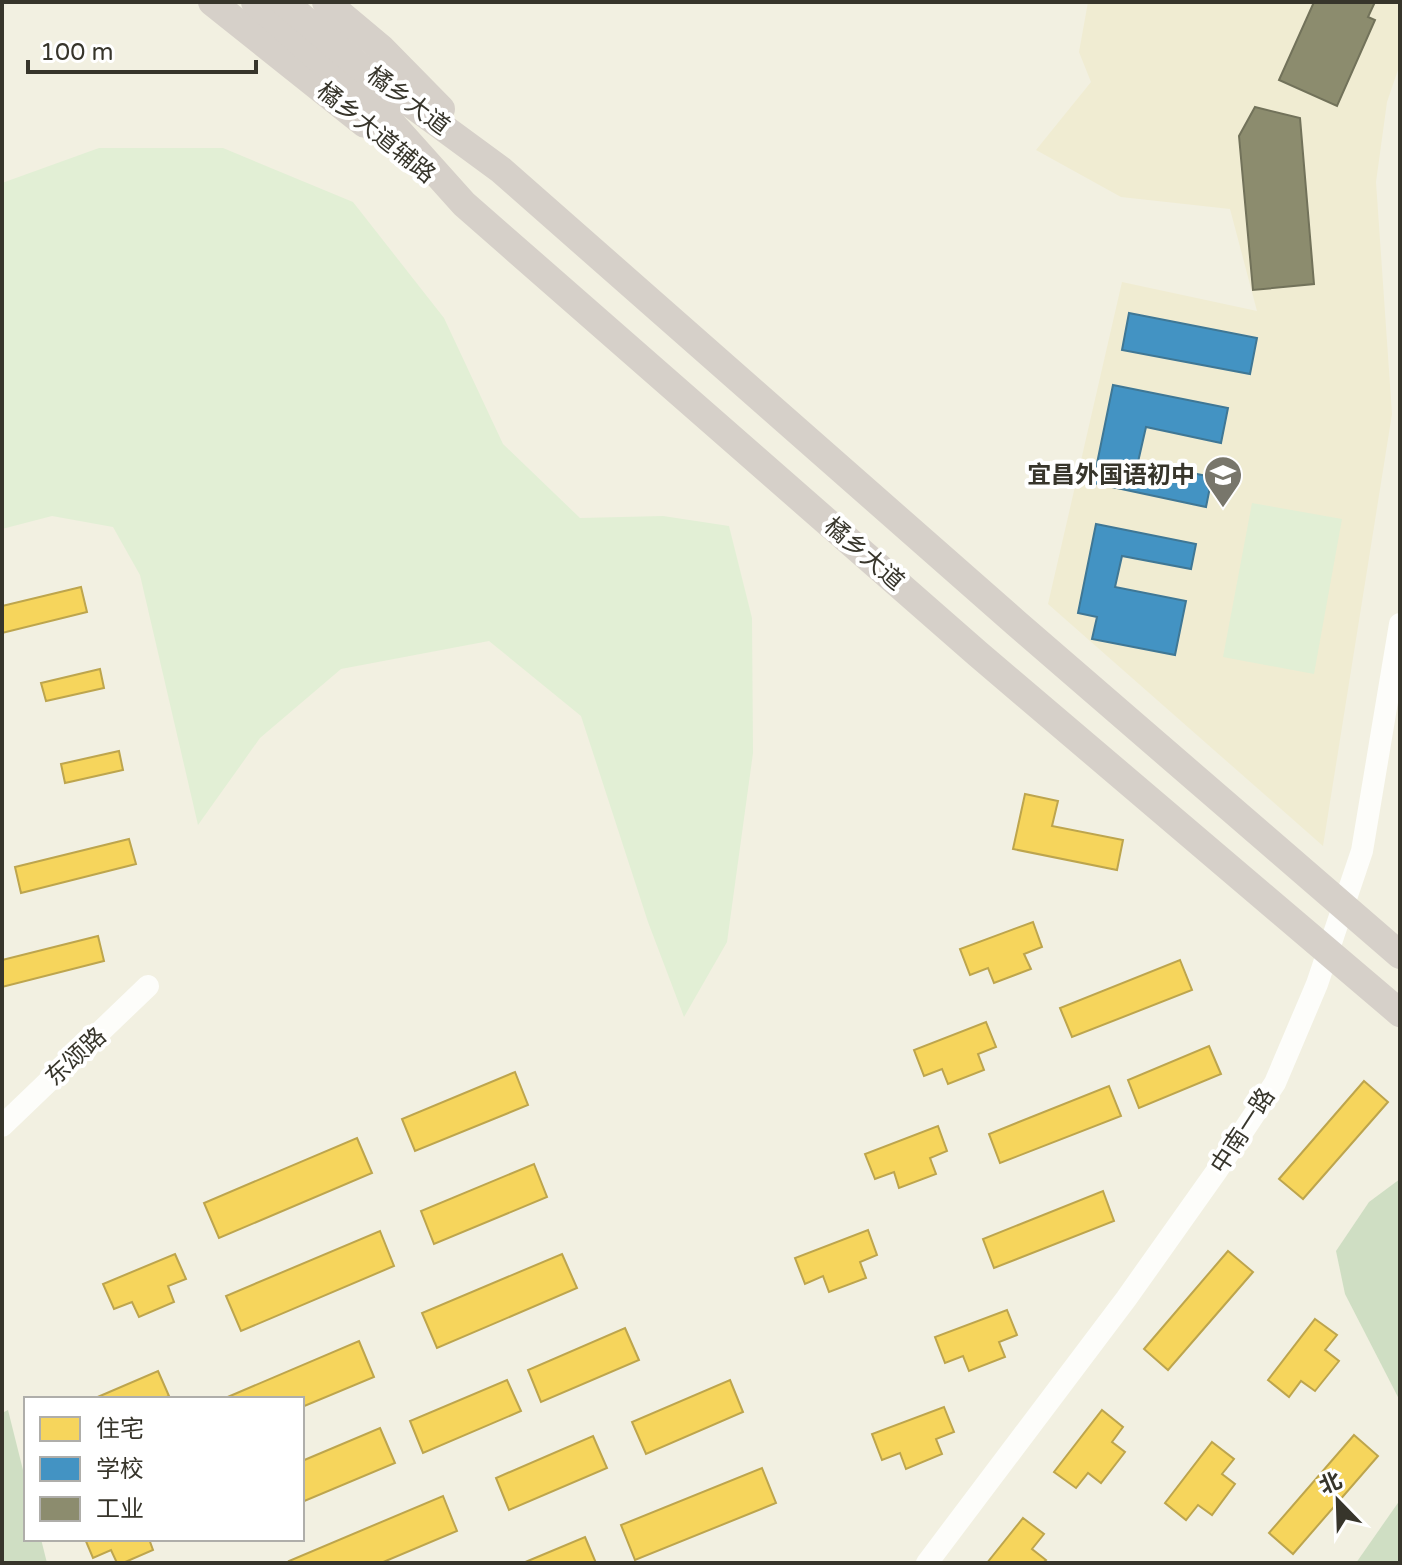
<svg xmlns="http://www.w3.org/2000/svg" width="1402" height="1565" font-family="'Varela Round','Noto Sans SC',sans-serif">
	<style>
		.built { fill: #f0ecd2 }
		.green { fill: #e2efd5 }
		.forest { fill: #cfdec3 }
		.homes { fill: #f6d55c; stroke: #bda54d; stroke-width: 2 }
		.schools { fill: #4393c3; stroke: #3f7795; stroke-width: 2 }
		.industry { fill: #8c8c6e; stroke: #72725a; stroke-width: 2 }
		.lines { fill: none; stroke-linecap: round; stroke-linejoin: round }
		.minor { stroke: #fdfdfa; stroke-width: 22 }
		.major { stroke: #d6d0c9; stroke-width: 28 }
		.labels { text-anchor: middle; dominant-baseline: central; stroke-width: 8; stroke-linejoin: round; paint-order: stroke }
		.street-label { font-size: 24px; fill: #37352b; stroke: #fff }
		.poi-label { font-size: 24px; font-weight: bold; fill: #37352b; stroke: #fff; text-anchor: end }
	</style>
	<rect width="100%" height="100%" fill="#f2f0e1"/>
	<path class="built" d="M1088,2H1400V64L1387,102L1376,182L1392,414L1323,846L1048,604L1122,282L1257,311L1230,209L1121,197L1036,150L1091,82L1079,52Z"/>
	<g class="green">
		<path d="M99,148H223L353,202L444,318L503,444L580,518L663,516L729,526L752,618L753,753L727,942L684,1017L648,922L581,716L489,641L341,669L260,738L198,825L140,575L113,527L52,516L2,529V183Z"/>
		<path d="M1252,503L1342,519L1314,674L1223,657Z"/>
	</g>
	<g class="forest">
		<path d="M1400,1179V1401L1345,1294L1336,1251L1369,1202Z"/>
		<path d="M8,1410L26,1482V1539H41L47,1563H2V1413Z"/>
		<path d="M1400,1500V1563H1356Z"/>
	</g>
	<g class="homes">
		<path d="M81,587L87,612L2,633V606Z"/>
		<path d="M100,669L104,688L46,701L41,683Z"/>
		<path d="M119,751L123,770L65,783L61,764Z"/>
		<path d="M1025,794L1058,801L1052,826L1123,840L1117,870L1013,849Z"/>
		<path d="M129,839L136,864L21,893L15,867Z"/>
		<path d="M1033,922L1042,947L1024,954L1031,969L994,983L988,968L970,975L960,949Z"/>
		<path d="M98,936L104,961L2,987V960Z"/>
		<path d="M1180,960L1192,990L1072,1037L1060,1008Z"/>
		<path d="M986,1022L996,1047L978,1054L984,1070L948,1084L942,1069L924,1076L914,1050Z"/>
		<path d="M1209,1046L1221,1074L1139,1108L1128,1080Z"/>
		<path d="M515,1072L528,1105L415,1151L402,1119Z"/>
		<path d="M1364,1081L1388,1102L1303,1199L1279,1179Z"/>
		<path d="M1109,1086L1121,1116L1000,1163L989,1134Z"/>
		<path d="M938,1126L947,1151L930,1158L936,1174L899,1188L894,1172L875,1179L865,1154Z"/>
		<path d="M357,1138L372,1173L219,1238L204,1203Z"/>
		<path d="M534,1164L547,1197L434,1244L421,1211Z"/>
		<path d="M1103,1191L1114,1221L994,1268L983,1239Z"/>
		<path d="M868,1230L877,1255L860,1262L866,1278L829,1292L823,1276L805,1284L795,1258Z"/>
		<path d="M380,1231L394,1266L241,1331L226,1296Z"/>
		<path d="M1228,1251L1253,1272L1168,1370L1144,1349Z"/>
		<path d="M175,1254L186,1279L168,1286L174,1302L139,1317L132,1302L114,1309L103,1284Z"/>
		<path d="M562,1254L577,1288L437,1348L422,1313Z"/>
		<path d="M1007,1310L1017,1335L999,1342L1005,1357L969,1371L963,1356L945,1363L935,1337Z"/>
		<path d="M1315,1319L1337,1335L1325,1350L1339,1361L1315,1391L1301,1381L1289,1397L1268,1380Z"/>
		<path d="M625,1328L639,1360L541,1402L528,1370Z"/>
		<path d="M359,1341L374,1377L302,1407V1399H223Z"/>
		<path d="M158,1371L169,1396L162,1399H93Z"/>
		<path d="M507,1380L521,1411L423,1453L410,1421Z"/>
		<path d="M730,1380L743,1412L646,1454L632,1422Z"/>
		<path d="M944,1407L954,1432L936,1439L942,1454L906,1469L900,1453L882,1460L872,1434Z"/>
		<path d="M1102,1410L1123,1427L1112,1442L1125,1452L1101,1483L1088,1473L1076,1488L1054,1472Z"/>
		<path d="M380,1428L395,1463L302,1502V1461Z"/>
		<path d="M1354,1435L1378,1456L1293,1554L1269,1533Z"/>
		<path d="M593,1436L607,1468L509,1510L496,1478Z"/>
		<path d="M1212,1442L1234,1459L1222,1474L1235,1484L1212,1515L1198,1505L1186,1520L1165,1503Z"/>
		<path d="M762,1468L776,1503L635,1560L621,1525Z"/>
		<path d="M443,1496L457,1531L381,1563H290L289,1561Z"/>
		<path d="M1023,1518L1044,1534L1032,1549L1046,1560L1043,1563H987Z"/>
		<path d="M585,1537L596,1563H523Z"/>
		<path d="M85,1539H149L153,1550L123,1563H117L111,1550L93,1558Z"/>
	</g>
	<g class="schools">
		<path d="M1129,313L1257,338L1250,374L1122,350Z"/>
		<path d="M1113,385L1228,408L1221,443L1146,427L1138,462L1212,477L1206,507L1093,483Z"/>
		<path d="M1096,524L1196,544L1191,569L1122,556L1115,587L1186,601L1175,655L1092,639L1097,617L1078,613Z"/>
	</g>
	<g class="industry">
		<path d="M1314,2H1375L1368,17L1375,20L1337,106L1279,80Z"/>
		<path d="M1255,107L1300,118L1314,284L1253,290L1239,136Z"/>
	</g>
	<g class="lines">
		<g class="minor">
			<path d="M2,1126L148,986"/>
			<path d="M927,1563L1126,1299L1216,1172L1275,1083L1317,984L1362,851L1400,624"/>
		</g>
		<g class="major">
			<path d="M212,2L365,124"/>
			<path d="M255,2L394,126L464,204L978,654L1400,1013"/>
			<path d="M284,2L358,65L501,170L1016,623L1400,955"/>
			<path d="M326,2L382,49L441,109"/>
		</g>
	</g>
	<defs>
		<symbol id="school-pin" viewBox="-11 -11 22 30"><path d="M0 17L-7.5 6A9.5 9.5 0 1 1 7.5 6Z" fill="#78766b" stroke="#fff"/><path d="M0-5L7-2L0 1L-7-2ZM-4 1L0 2.5L4 1V4Q0 6-4 4Z" fill="#fff"/></symbol>
	</defs>
	<g fill-rule="evenodd">
		<use href="#school-pin" x="1201" y="453" width="44" height="60"/>
	</g>
	<g class="labels">
		<g class="street-label">
			<text transform="translate(408 101) rotate(37)">橘乡大道</text>
			<text transform="translate(376 133) rotate(39)">橘乡大道辅路</text>
			<text transform="translate(864 554) rotate(41)">橘乡大道</text>
			<text transform="translate(76 1057) rotate(-43)">东颂路</text>
			<text transform="translate(1243 1131) rotate(-57)">中南一路</text>
		</g>
		<g class="poi-label">
			<text x="1195" y="475">宜昌外国语初中</text>
		</g>
	</g>
	<rect width="1402" height="1565" fill="none" stroke="#37352b" stroke-width="8"/>
	<rect x="24" y="1397" width="280" height="144" fill="#ffffff" stroke="#afaeaa" stroke-width="2"/>
	<rect x="40" y="1417" width="40" height="24" fill="#f6d55c" stroke="#afaeaa" stroke-width="2"/>
	<text x="96" y="1437" font-size="24" fill="#37352b">住宅</text>
	<rect x="40" y="1457" width="40" height="24" fill="#4393c3" stroke="#afaeaa" stroke-width="2"/>
	<text x="96" y="1477" font-size="24" fill="#37352b">学校</text>
	<rect x="40" y="1497" width="40" height="24" fill="#8c8c6e" stroke="#afaeaa" stroke-width="2"/>
	<text x="96" y="1517" font-size="24" fill="#37352b">工业</text>
	<g transform="translate(1338 1501) rotate(337)" stroke="#ffffff" stroke-width="6" paint-order="stroke">
	<path d="M0-6L14 30L0 20L-14 30Z" fill="#37352b"/>
	<text y="-12" font-size="22" font-weight="bold" text-anchor="middle" fill="#37352b">北</text>
	</g>
	<path d="M28 60v12h228v-12" fill="none" stroke="#37352b" stroke-width="4"/>
	<text x="40" y="60" font-size="24" fill="#37352b" stroke="#ffffff" stroke-width="6" paint-order="stroke">100 m</text>
</svg>
